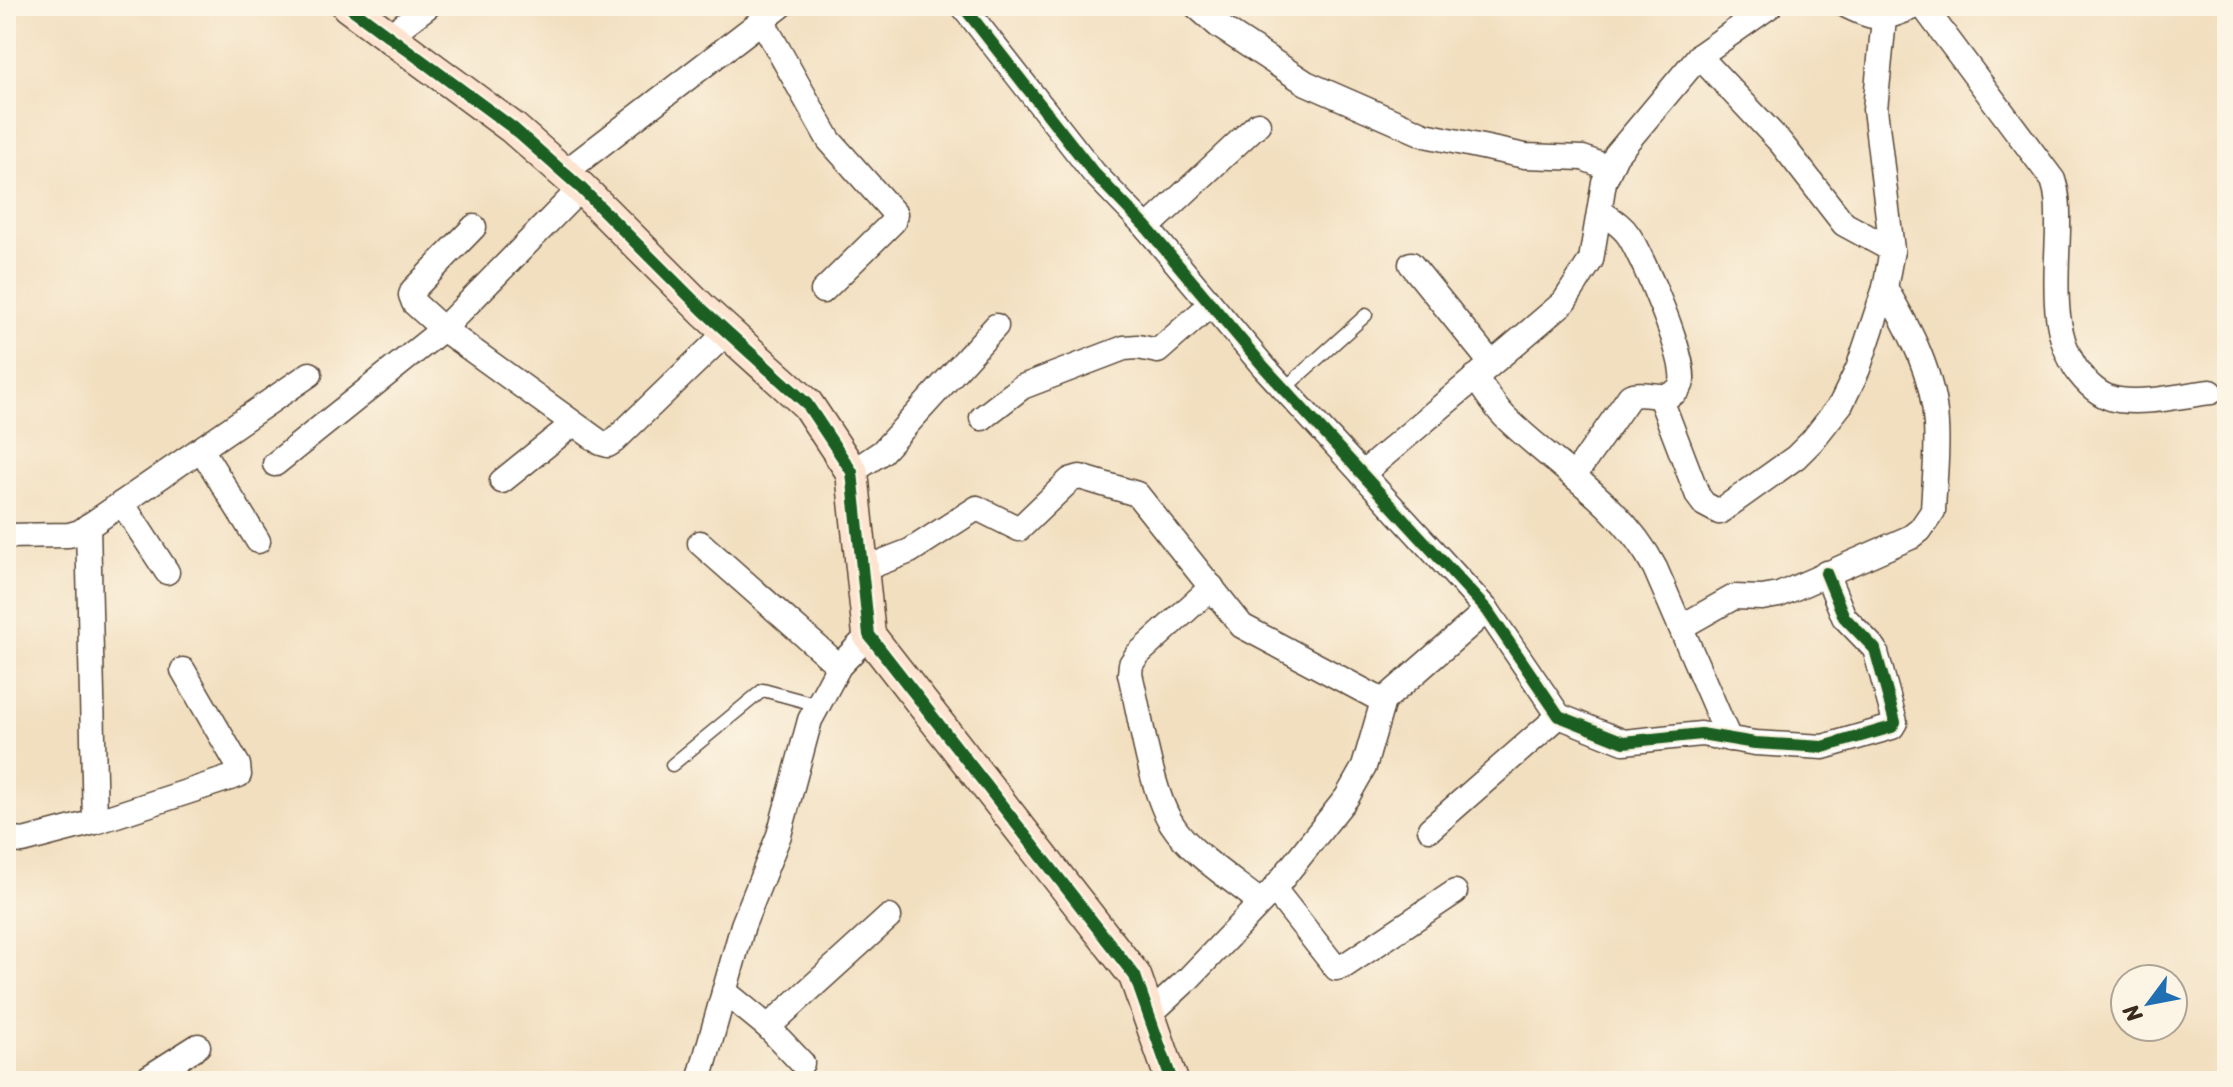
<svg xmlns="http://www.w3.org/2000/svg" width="2233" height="1087" font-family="Sriracha,sans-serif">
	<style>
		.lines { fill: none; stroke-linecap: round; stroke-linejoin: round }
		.lane-casing { stroke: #564536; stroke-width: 15 }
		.street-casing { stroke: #564536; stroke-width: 27 }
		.secondary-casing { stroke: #564536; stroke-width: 35 }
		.lane { stroke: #fff; stroke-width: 12 }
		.street { stroke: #fff; stroke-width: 24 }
		.secondary { stroke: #fde4d1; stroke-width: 32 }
		.cycleway-casing { stroke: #fcf5e5; stroke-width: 17 }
		.cycleway { stroke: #1b5e20; stroke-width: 12 }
	</style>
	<rect width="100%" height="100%" fill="#fcf5e5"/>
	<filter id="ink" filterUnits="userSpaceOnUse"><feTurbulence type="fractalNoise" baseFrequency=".0125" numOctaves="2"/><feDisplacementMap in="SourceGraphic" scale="16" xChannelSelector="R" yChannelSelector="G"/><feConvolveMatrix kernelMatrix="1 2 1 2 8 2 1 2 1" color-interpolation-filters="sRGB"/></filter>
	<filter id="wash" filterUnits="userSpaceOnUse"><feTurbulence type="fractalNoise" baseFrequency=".006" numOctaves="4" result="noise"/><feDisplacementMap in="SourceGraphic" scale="32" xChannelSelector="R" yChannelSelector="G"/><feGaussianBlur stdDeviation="1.8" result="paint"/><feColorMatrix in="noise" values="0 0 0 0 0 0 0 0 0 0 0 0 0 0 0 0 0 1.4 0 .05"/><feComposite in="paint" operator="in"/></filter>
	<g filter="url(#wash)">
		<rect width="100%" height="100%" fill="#f2dfc0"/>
	</g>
	<g filter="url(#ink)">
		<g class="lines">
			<defs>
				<g id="lane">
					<path d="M1284,389L1366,315"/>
					<path d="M672,765L763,690L818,705"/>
				</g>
				<g id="street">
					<path d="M963,6L1093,172L1147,228L1264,367L1487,610L1559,716L1624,742L1701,734L1755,743L1823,747L1892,727L1895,722L1875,649L1844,617L1826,573"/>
					<path d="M1196,6L1219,26L1306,83L1425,135L1525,156L1583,158L1609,168"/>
					<path d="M1847,6C1880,22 1883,19 1916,6"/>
					<path d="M1923,6L2053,180C2059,197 2058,212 2058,229C2057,278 2049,331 2079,373C2089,386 2102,398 2119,400C2148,404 2182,395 2211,392"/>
					<path d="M761,19L829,140L895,214L893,222L823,291"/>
					<path d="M390,35L428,6"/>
					<path d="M1699,56L1781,143L1844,224L1892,250"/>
					<path d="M564,173L781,6"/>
					<path d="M474,227L413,290L411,295L414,303L443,329L601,443L608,445L614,441L727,332"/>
					<path d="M1147,228L1258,124"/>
					<path d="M1411,264L1491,363"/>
					<path d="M1475,377C1485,391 1494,406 1505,417C1556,467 1621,503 1655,568L1729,739"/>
					<path d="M1660,397L1698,496L1704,504L1719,512L1796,457L1812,441L1841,404L1858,369L1885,288L1892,250L1875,109L1884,19"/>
					<path d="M982,418L1022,387L1124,348L1138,347L1158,351L1210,305"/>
					<path d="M201,449L258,541"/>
					<path d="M275,464L443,329L581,188"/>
					<path d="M852,472L882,452L996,326"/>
					<path d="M1362,474L1564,302L1591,260L1604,182L1616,155L1699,56L1770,6"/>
					<path d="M1574,476L1630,396C1646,389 1670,406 1681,385C1691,366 1642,256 1629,236C1622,225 1611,219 1601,212"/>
					<path d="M502,481L573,424"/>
					<path d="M122,503L167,572"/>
					<path d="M88,526L95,822"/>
					<path d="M6,536L69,535L80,532L310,374"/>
					<path d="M700,543L839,666"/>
					<path d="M861,570L910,551L977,508L1019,529L1070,480L1080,477L1137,494L1242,626L1383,701"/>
					<path d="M1212,587L1137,655L1131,664L1130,674C1140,714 1151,792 1172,824C1190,853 1233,880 1260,902"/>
					<path d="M1681,627L1734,597L1762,598L1779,595L1911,537L1920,530L1933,511C1934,483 1938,454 1936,425C1934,375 1910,330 1885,288"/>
					<path d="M1430,829L1559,716"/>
					<path d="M6,839L23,841L95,822L239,775L238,765L183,670"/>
					<path d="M1274,889L1336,968L1344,966L1455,892"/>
					<path d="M724,991L768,1027L802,1063"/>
					<path d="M1149,1015L1189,978L1274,889L1347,797L1364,767L1383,701L1487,610"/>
					<path d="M768,1027L889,917"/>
					<path d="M143,1081L198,1046"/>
					<path d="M699,1081L743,925L779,835L810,720L839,666L869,635"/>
				</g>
				<path id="secondary" d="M348,6L513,128L581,188L704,311L807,404L852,472L869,635L1135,976L1172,1081"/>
			</defs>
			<use href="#lane" class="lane-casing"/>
			<use href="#street" class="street-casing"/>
			<use href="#secondary" class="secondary-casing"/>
			<use href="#lane" class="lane"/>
			<use href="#street" class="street"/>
			<use href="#secondary" class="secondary"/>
			<defs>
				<g id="cycleway">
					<path d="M348,6L513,128L581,188L704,311L807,404L852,472L869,635L1135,976L1172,1081"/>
					<path d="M963,6L1093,172L1147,228L1264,367L1487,610L1559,716L1624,742L1701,734L1755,743L1823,747L1892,727L1895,722L1875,649L1844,617L1826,573"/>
				</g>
			</defs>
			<use href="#cycleway" class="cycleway-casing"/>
			<use href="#cycleway" class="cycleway"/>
		</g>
	</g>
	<rect width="2233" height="1087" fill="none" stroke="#fcf5e5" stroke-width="32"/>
	<g transform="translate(2149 1003) rotate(238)"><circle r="38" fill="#fcf5e5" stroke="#afa495" stroke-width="2"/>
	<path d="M0-6L14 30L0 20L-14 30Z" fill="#1f6fb2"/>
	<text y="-12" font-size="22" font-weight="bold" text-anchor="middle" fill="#3b2a1e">N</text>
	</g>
</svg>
